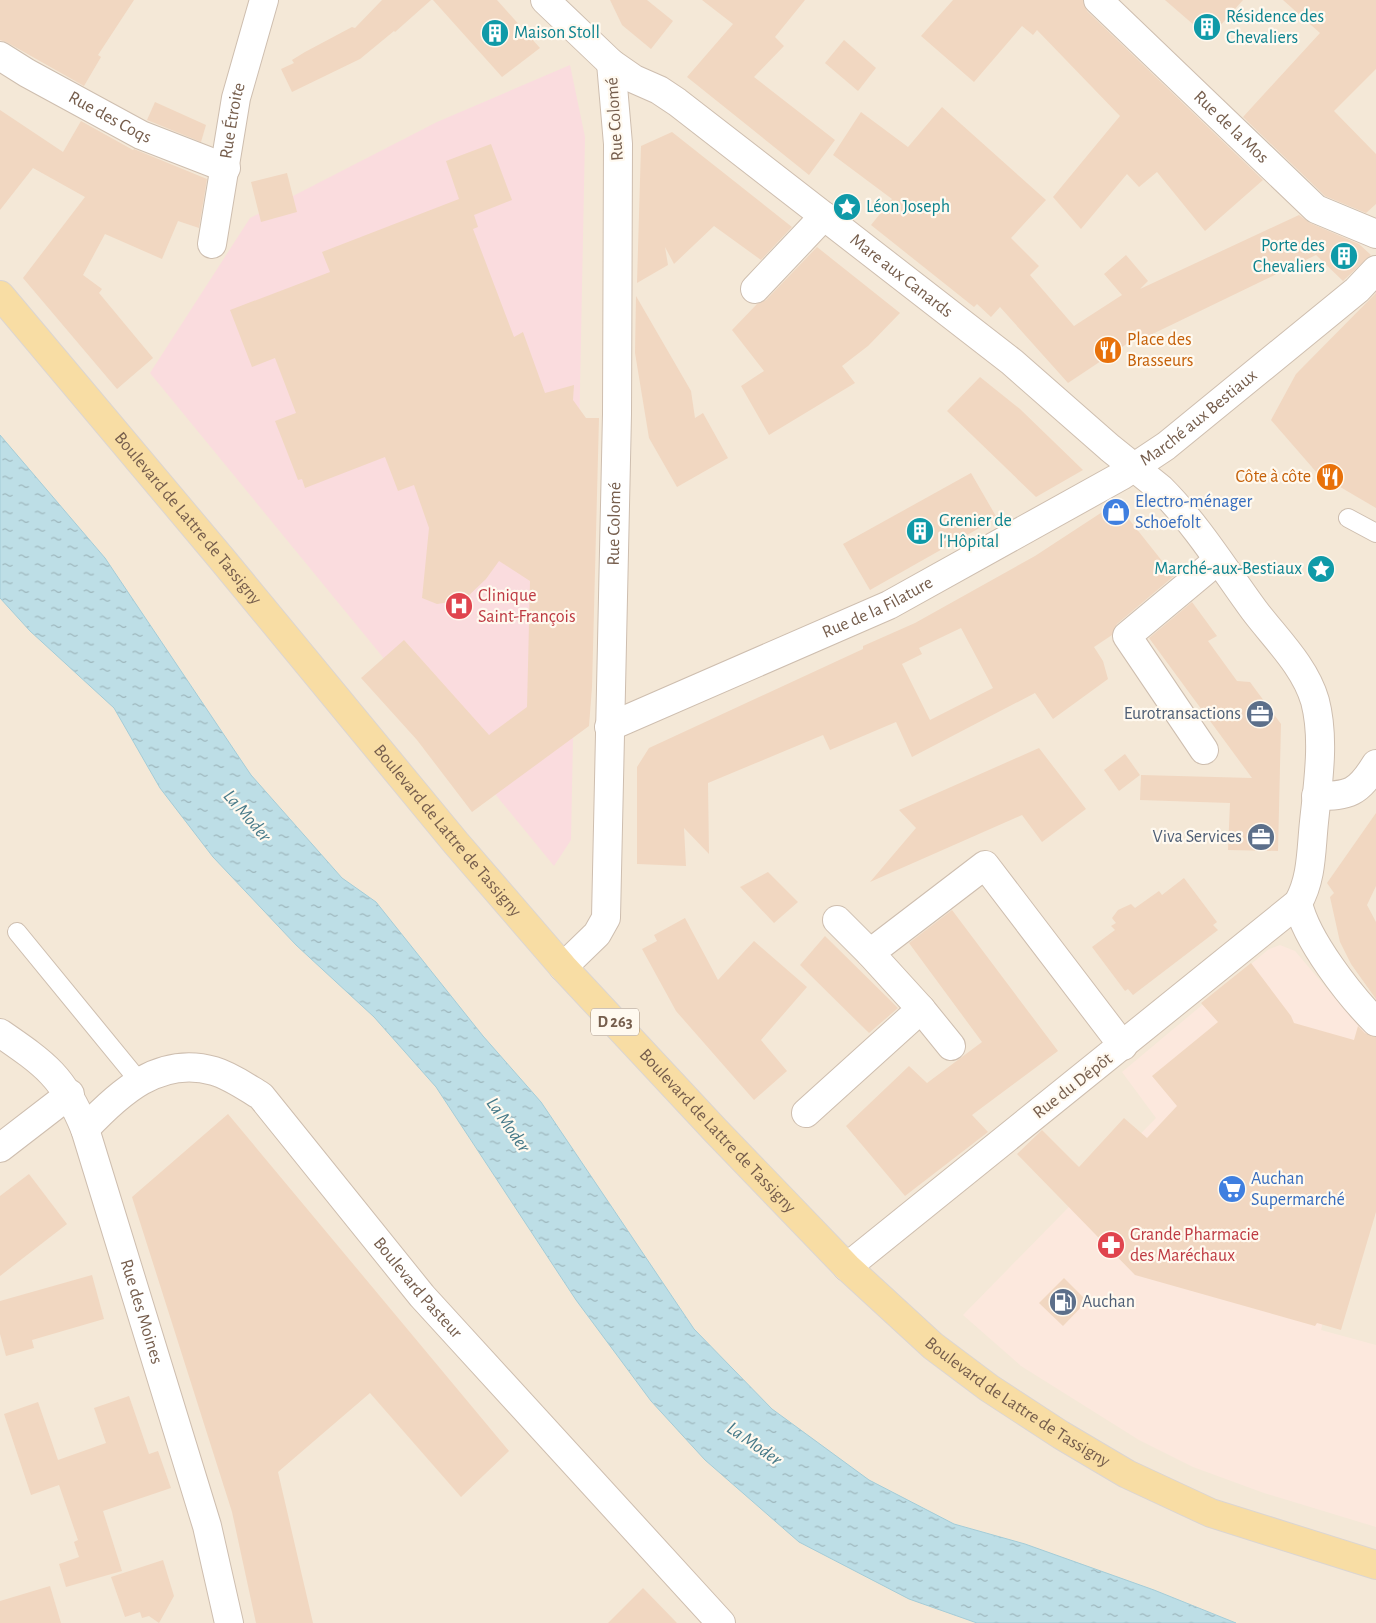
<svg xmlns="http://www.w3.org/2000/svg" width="1376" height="1623" font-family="'Alegreya Sans',sans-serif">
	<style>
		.residential { fill: #f4e8d7 }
		.commercial { fill: #fce8dd }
		.medical { fill: #fadcde }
		.water { fill: url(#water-ripples); stroke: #a4ccd7 }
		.building { fill: #f1d7c1; fill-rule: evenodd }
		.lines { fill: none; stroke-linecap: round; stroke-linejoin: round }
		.lane-casing { stroke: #cebeaf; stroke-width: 20 }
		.street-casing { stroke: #cebeaf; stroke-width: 30 }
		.primary-casing { stroke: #dbd5d1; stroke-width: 30 }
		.lane { stroke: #fff; stroke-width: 18 }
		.street { stroke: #fff; stroke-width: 28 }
		.primary { stroke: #f8dda4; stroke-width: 28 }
		.labels { text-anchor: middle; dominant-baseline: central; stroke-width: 4.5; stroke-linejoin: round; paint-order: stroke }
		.shield { fill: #fff9ef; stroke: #9f8c7e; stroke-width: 1 }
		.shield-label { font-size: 16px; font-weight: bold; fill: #765e4d }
		.culture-label { font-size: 18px; fill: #0d838f; stroke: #fff9ef; text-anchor: start }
		.street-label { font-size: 18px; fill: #765e4d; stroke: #fff9ef }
		.food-label { font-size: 18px; fill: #c56008; stroke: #fff9ef; text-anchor: start }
		.shop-label { font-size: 18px; fill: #366cbe; stroke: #fff9ef; text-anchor: start }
		.health-label { font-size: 18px; fill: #be3a42; stroke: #fff9ef; text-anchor: start }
		.service-label { font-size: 18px; fill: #4e5e75; stroke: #fff9ef; text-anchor: end }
		.water-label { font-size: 19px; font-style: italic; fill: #477a89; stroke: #fff9ef }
	</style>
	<defs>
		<pattern id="water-ripples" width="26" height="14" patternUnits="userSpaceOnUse" patternTransform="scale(1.25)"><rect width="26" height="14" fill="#bddee6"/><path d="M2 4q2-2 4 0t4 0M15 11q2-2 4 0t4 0" fill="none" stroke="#9eb7bd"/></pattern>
	</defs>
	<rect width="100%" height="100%" fill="#fcf6e9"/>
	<rect class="residential" x="0" y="0" width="1376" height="1623"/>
	<path class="commercial" d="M1280,945L1295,951L1352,1018L1376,1039L1351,1207L1321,1330L1376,1345V1527L1264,1493L1193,1467L1139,1440L1021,1366L963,1315L1156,1118L1122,1072L1269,949Z"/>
	<path class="medical" d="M570,65L585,137L571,840L554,866L150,373L250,218L437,122Z"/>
	<path class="water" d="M0,435L105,558L251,775L342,878L376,902L483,1036L541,1102L694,1329L772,1409L869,1480L954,1524L1025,1544L1154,1590L1236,1623H977L909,1599L799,1542L705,1460L651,1401L576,1300L436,1087L374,1017L296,945L213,857L160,788L114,708L30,631L0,598Z"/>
	<g class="building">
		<path d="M0,0H134L98,55L101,57L84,86L8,43L0,40Z"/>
		<path d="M382,0H431L395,32L394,31L360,59L292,92L281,69L294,63L292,60L305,52L352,27L355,28Z"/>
		<path d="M433,0H497L540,48L502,77Z"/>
		<path d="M610,0H647L673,21L651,49L622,25Z"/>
		<path d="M702,0H805L775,37L784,46L754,77L835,140L809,175L687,77L733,24Z"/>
		<path d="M953,0H1083L1087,11L1263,180L1205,231L1157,172L1139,187L1127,174L1081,229L1053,197L1120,116L1037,30L1033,35L1022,26L974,82L921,36Z"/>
		<path d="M1165,0H1243L1209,38Z"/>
		<path d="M1283,0H1376V69L1334,111L1376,154V204L1366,213L1325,196L1243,117L1320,33Z"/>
		<path d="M844,40L876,68L858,91L825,63Z"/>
		<path d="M155,102L206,125L201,142L147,120Z"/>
		<path d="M942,107L1046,200L1011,238L1039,266L1030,275L1074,326L1122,295L1104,274L1126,255L1148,281L1140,289L1299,215L1310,223L1359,244L1371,255L1343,281L1316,255L1136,342L1134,339L1068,383L1000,307L991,317L977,304L974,307L871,225L892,199L833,155L861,112L908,147Z"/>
		<path d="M0,110L63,152L81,121L133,150L134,149L207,179L199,228L178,221L162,259L105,234L83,275L102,289L99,293L153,358L117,389L23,278L85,197L33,168L0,210Z"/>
		<path d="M672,132L792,227L761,260L714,226L674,264L665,247L668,265L637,283L641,146Z"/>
		<path d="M491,144L512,200L474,215L478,227L473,229L514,337L523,332L545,393L574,385L573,400L586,418H599L592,687L589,726L472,812L417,740L361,678L404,640L489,735L527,707L530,581L499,561L486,579L464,600L437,604L422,598L429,528L414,485L398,491L385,457L305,488L302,479L298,480L275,421L296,413L275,358L252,367L230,310L330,272L322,252L459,199L446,161Z"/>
		<path d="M287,173L297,212L261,222L251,182Z"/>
		<path d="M817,247L900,313L868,346L842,366L855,383L769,435L741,386L764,371L732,330L757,304L766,300Z"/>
		<path d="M1376,293V508L1318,474L1271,420L1296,374Z"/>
		<path d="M636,296L691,391L695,418L703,413L728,458L677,487L649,438L635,353Z"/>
		<path d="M980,377L1020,409L1083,470L1036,497L947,411Z"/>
		<path d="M971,473L997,518L870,590L843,544Z"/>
		<path d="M1116,503L1174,576L1117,624L1112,635L1094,647L1103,661L1108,679L1053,719L1035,693L912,757L896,722L830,750L823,735L708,783L709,854L684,828L686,866L637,864V767L649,748L863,649V646L915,623L1035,556ZM961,628L993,688L930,720L902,664L922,654L919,648Z"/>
		<path d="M1192,602L1217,636L1208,641L1237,681L1250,682L1281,724L1278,851L1228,850L1230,803L1140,800L1141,775L1252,778L1149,638Z"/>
		<path d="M1039,748L1086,809L1042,842L1022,815L870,882L916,828L899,810Z"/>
		<path d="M1125,754L1140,775L1119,791L1104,770Z"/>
		<path d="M1376,813V886L1367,905L1376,922V999L1351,964L1340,942L1330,897L1334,893L1327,883Z"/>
		<path d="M768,872L798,902L774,923L740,887Z"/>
		<path d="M1184,878L1217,922L1213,925L1218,930L1133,995L1128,989L1125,991L1092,947L1115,930L1111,926L1116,923L1112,918L1118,910L1131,904L1135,908L1159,891L1162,895Z"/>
		<path d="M952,910L1058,1051L972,1115L988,1132L905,1196L846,1126L909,1066L927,1083L982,1042L909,943Z"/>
		<path d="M685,918L718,980L754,941L807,987L761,1040L787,1071L754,1100L676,1011L642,949L657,941L654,935Z"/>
		<path d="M825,936L898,1008L869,1033L800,965Z"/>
		<path d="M1251,963L1291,1016L1294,1023L1354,1040L1358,1026L1365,1033L1376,1037V1212L1341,1330L1317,1323L1315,1326L1135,1275L1017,1154L1042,1130L1079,1167L1124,1118L1147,1138L1177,1106L1152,1076L1218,1022L1201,1003Z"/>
		<path d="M228,1114L509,1451L461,1497L370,1393L278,1472L313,1623H256L232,1512L132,1197Z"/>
		<path d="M29,1174L67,1224L0,1276V1196Z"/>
		<path d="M92,1275L104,1319L32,1340L34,1348L6,1356L0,1334V1301Z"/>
		<path d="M1064,1278L1087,1301L1063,1326L1039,1303Z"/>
		<path d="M129,1396L149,1454L158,1451L171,1488L103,1511L122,1571L66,1587L59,1564L79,1557L74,1542L78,1540L59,1485L31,1495L4,1414L38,1402L58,1460L106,1443L94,1408Z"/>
		<path d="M163,1560L174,1596L159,1623L149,1616L142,1618L140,1612L125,1617L111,1577Z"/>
		<path d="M50,1586L61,1623H0V1601Z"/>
		<path d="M643,1588L677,1623H608Z"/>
	</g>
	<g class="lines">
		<defs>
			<g id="lane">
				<path d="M1348,518L1376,533"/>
				<path d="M17,932L139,1081"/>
			</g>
			<g id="street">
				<path id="s1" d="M545,0L611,63L634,79L659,90L677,102L1012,362L1110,448L1161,489C1197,525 1224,569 1254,610C1275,638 1305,666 1315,701C1325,739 1318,783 1314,822C1311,850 1312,879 1298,903L847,1267"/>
				<path id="s2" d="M1098,0L1316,209L1376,234"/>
				<path id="s3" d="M0,56L27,73L141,135L226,168"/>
				<path id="s4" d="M212,244L236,98L264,0"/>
				<path d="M755,289L824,216"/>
				<path id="s5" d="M609,727L889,605L1121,476L1166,446L1357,290L1376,270"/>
				<path d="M1204,750L1127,636L1218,560"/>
				<path d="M1316,796C1350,796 1358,793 1376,764"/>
				<path d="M1298,903C1306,940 1350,996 1376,1022"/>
				<path d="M837,920L870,953"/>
				<path id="s6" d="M563,967L597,934L606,918L617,414L618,144L611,63"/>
				<path d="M921,1009L951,1046"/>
				<path id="s7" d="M0,1033C45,1064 64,1077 85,1129L207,1526L229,1623"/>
				<path d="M806,1113L921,1009L870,953L985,865L1123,1046"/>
				<path id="s8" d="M85,1129C118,1094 159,1055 214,1071C231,1076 246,1087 261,1096L422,1296L721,1623"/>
				<path d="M0,1148L70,1094"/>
			</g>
			<g id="primary">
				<path id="s9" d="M0,295L221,558L456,843L563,967L715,1130L847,1267L933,1346L989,1388L1061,1435L1127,1474L1211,1513L1376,1565"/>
			</g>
		</defs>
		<use href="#lane" class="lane-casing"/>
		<use href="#street" class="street-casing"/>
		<use href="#primary" class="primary-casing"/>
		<use href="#lane" class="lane"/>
		<use href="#street" class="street"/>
		<use href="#primary" class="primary"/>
	</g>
	<defs>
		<symbol id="building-disc" viewBox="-11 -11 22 22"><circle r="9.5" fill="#0f9aa8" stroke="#fff9ef"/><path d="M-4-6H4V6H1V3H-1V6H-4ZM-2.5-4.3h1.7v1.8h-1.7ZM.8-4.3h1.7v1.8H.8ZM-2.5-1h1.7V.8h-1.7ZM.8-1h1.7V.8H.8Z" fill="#fff"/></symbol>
		<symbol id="sight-disc" viewBox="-11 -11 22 22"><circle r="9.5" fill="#0f9aa8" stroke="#fff9ef"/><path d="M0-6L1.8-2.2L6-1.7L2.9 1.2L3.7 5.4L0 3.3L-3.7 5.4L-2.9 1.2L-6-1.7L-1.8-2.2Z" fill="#fff"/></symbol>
		<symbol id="restaurant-disc" viewBox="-11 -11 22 22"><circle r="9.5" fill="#e8710a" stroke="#fff9ef"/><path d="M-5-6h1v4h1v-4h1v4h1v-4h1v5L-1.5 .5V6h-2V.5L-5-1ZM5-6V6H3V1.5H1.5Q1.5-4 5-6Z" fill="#fff"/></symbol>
		<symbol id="shop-disc" viewBox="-11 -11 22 22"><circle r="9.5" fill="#3f7fe0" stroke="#fff9ef"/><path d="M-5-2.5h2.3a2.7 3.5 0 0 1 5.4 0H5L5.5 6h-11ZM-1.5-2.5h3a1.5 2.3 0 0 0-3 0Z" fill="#fff"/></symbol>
		<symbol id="hospital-disc" viewBox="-11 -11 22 22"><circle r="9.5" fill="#e0444e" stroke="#fff9ef"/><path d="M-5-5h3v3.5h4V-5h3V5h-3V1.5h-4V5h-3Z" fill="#fff"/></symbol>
		<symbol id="office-disc" viewBox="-11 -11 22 22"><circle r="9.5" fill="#5c6f8a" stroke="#fff9ef"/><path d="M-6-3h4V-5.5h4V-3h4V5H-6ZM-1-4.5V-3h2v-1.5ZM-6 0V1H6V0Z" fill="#fff"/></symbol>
		<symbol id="supermarket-disc" viewBox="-11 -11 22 22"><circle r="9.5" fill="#3f7fe0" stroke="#fff9ef"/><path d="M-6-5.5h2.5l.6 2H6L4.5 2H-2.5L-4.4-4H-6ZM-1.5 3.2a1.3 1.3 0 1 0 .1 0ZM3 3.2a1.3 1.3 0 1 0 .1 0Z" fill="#fff"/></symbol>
		<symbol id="pharmacy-disc" viewBox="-11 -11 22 22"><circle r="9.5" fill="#e0444e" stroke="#fff9ef"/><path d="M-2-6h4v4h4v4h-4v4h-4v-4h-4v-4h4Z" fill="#fff"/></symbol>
		<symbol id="fuel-disc" viewBox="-11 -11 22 22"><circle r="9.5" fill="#5c6f8a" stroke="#fff9ef"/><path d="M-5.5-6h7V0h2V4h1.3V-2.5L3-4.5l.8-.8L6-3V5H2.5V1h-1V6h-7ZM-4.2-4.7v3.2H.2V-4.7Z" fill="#fff"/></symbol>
	</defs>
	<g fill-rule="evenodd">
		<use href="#building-disc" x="1191" y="11" width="32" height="32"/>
		<use href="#building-disc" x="479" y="17" width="32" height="32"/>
		<use href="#sight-disc" x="831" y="191" width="32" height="32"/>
		<use href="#building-disc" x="1328" y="240" width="32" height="32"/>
		<use href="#restaurant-disc" x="1092" y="334" width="32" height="32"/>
		<use href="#restaurant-disc" x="1314" y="461" width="32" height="32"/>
		<use href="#shop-disc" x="1100" y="496" width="32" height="32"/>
		<use href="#building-disc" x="904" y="515" width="32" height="32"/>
		<use href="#sight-disc" x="1305" y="553" width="32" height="32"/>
		<use href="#hospital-disc" x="443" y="590" width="32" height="32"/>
		<use href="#office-disc" x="1244" y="698" width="32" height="32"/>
		<use href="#office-disc" x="1245" y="821" width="32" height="32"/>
		<use href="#supermarket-disc" x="1216" y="1173" width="32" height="32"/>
		<use href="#pharmacy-disc" x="1095" y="1229" width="32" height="32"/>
		<use href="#fuel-disc" x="1047" y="1286" width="32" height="32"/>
	</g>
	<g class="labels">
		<rect class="shield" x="591" y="1008.5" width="48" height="27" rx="4"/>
		<g class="shield-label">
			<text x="615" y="1022">D 263</text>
		</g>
		<g class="culture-label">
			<text x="1226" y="17">Résidence des<tspan x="1226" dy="21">Chevaliers</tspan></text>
			<text x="514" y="33">Maison Stoll</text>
			<text x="866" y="207">Léon Joseph</text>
			<text x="1325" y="246" text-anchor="end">Porte des<tspan x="1325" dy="21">Chevaliers</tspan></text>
			<text x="939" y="521">Grenier de<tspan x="939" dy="21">l'Hôpital</tspan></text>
			<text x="1302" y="569" text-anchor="end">Marché-aux-Bestiaux</text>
		</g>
		<g class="street-label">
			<text stroke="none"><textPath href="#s3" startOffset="126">Rue des Coqs</textPath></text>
			<text transform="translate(615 119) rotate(-94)">Rue Colomé</text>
			<text stroke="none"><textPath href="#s4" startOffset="125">Rue Étroite</textPath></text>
			<text stroke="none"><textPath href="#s2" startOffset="184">Rue de la Mos</textPath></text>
			<text stroke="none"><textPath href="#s1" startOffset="452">Mare aux Canards</textPath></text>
			<text stroke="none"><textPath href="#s5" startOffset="668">Marché aux Bestiaux</textPath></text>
			<text stroke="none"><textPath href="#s9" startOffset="292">Boulevard de Lattre de Tassigny</textPath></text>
			<text stroke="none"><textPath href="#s6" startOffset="460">Rue Colomé</textPath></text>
			<text stroke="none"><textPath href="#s5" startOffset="294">Rue de la Filature</textPath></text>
			<text stroke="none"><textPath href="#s9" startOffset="698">Boulevard de Lattre de Tassigny</textPath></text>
			<text transform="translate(1073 1086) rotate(-38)">Rue du Dépôt</text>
			<text stroke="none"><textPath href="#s9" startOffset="1102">Boulevard de Lattre de Tassigny</textPath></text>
			<text stroke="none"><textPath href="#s8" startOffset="451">Boulevard Pasteur</textPath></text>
			<text stroke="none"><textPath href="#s7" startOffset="322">Rue des Moines</textPath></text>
			<text stroke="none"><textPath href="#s9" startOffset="1508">Boulevard de Lattre de Tassigny</textPath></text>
		</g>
		<g class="food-label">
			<text x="1127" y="340">Place des<tspan x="1127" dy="21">Brasseurs</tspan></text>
			<text x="1311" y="477" text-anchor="end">Côte à côte</text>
		</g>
		<g class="shop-label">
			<text x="1135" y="502">Electro-ménager<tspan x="1135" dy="21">Schoefolt</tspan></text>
			<text x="1251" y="1179">Auchan<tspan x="1251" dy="21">Supermarché</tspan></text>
		</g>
		<g class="health-label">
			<text x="478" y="596">Clinique<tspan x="478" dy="21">Saint-François</tspan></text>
			<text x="1130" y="1235">Grande Pharmacie<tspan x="1130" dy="21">des Maréchaux</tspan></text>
		</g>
		<g class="service-label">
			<text x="1241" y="714">Eurotransactions</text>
			<text x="1242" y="837">Viva Services</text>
			<text x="1082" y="1302" text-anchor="start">Auchan</text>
		</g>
		<g class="water-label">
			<text transform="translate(247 816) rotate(49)">La Moder</text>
			<text transform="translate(508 1125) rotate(55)">La Moder</text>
			<text transform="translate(754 1444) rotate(35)">La Moder</text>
		</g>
	</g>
</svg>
